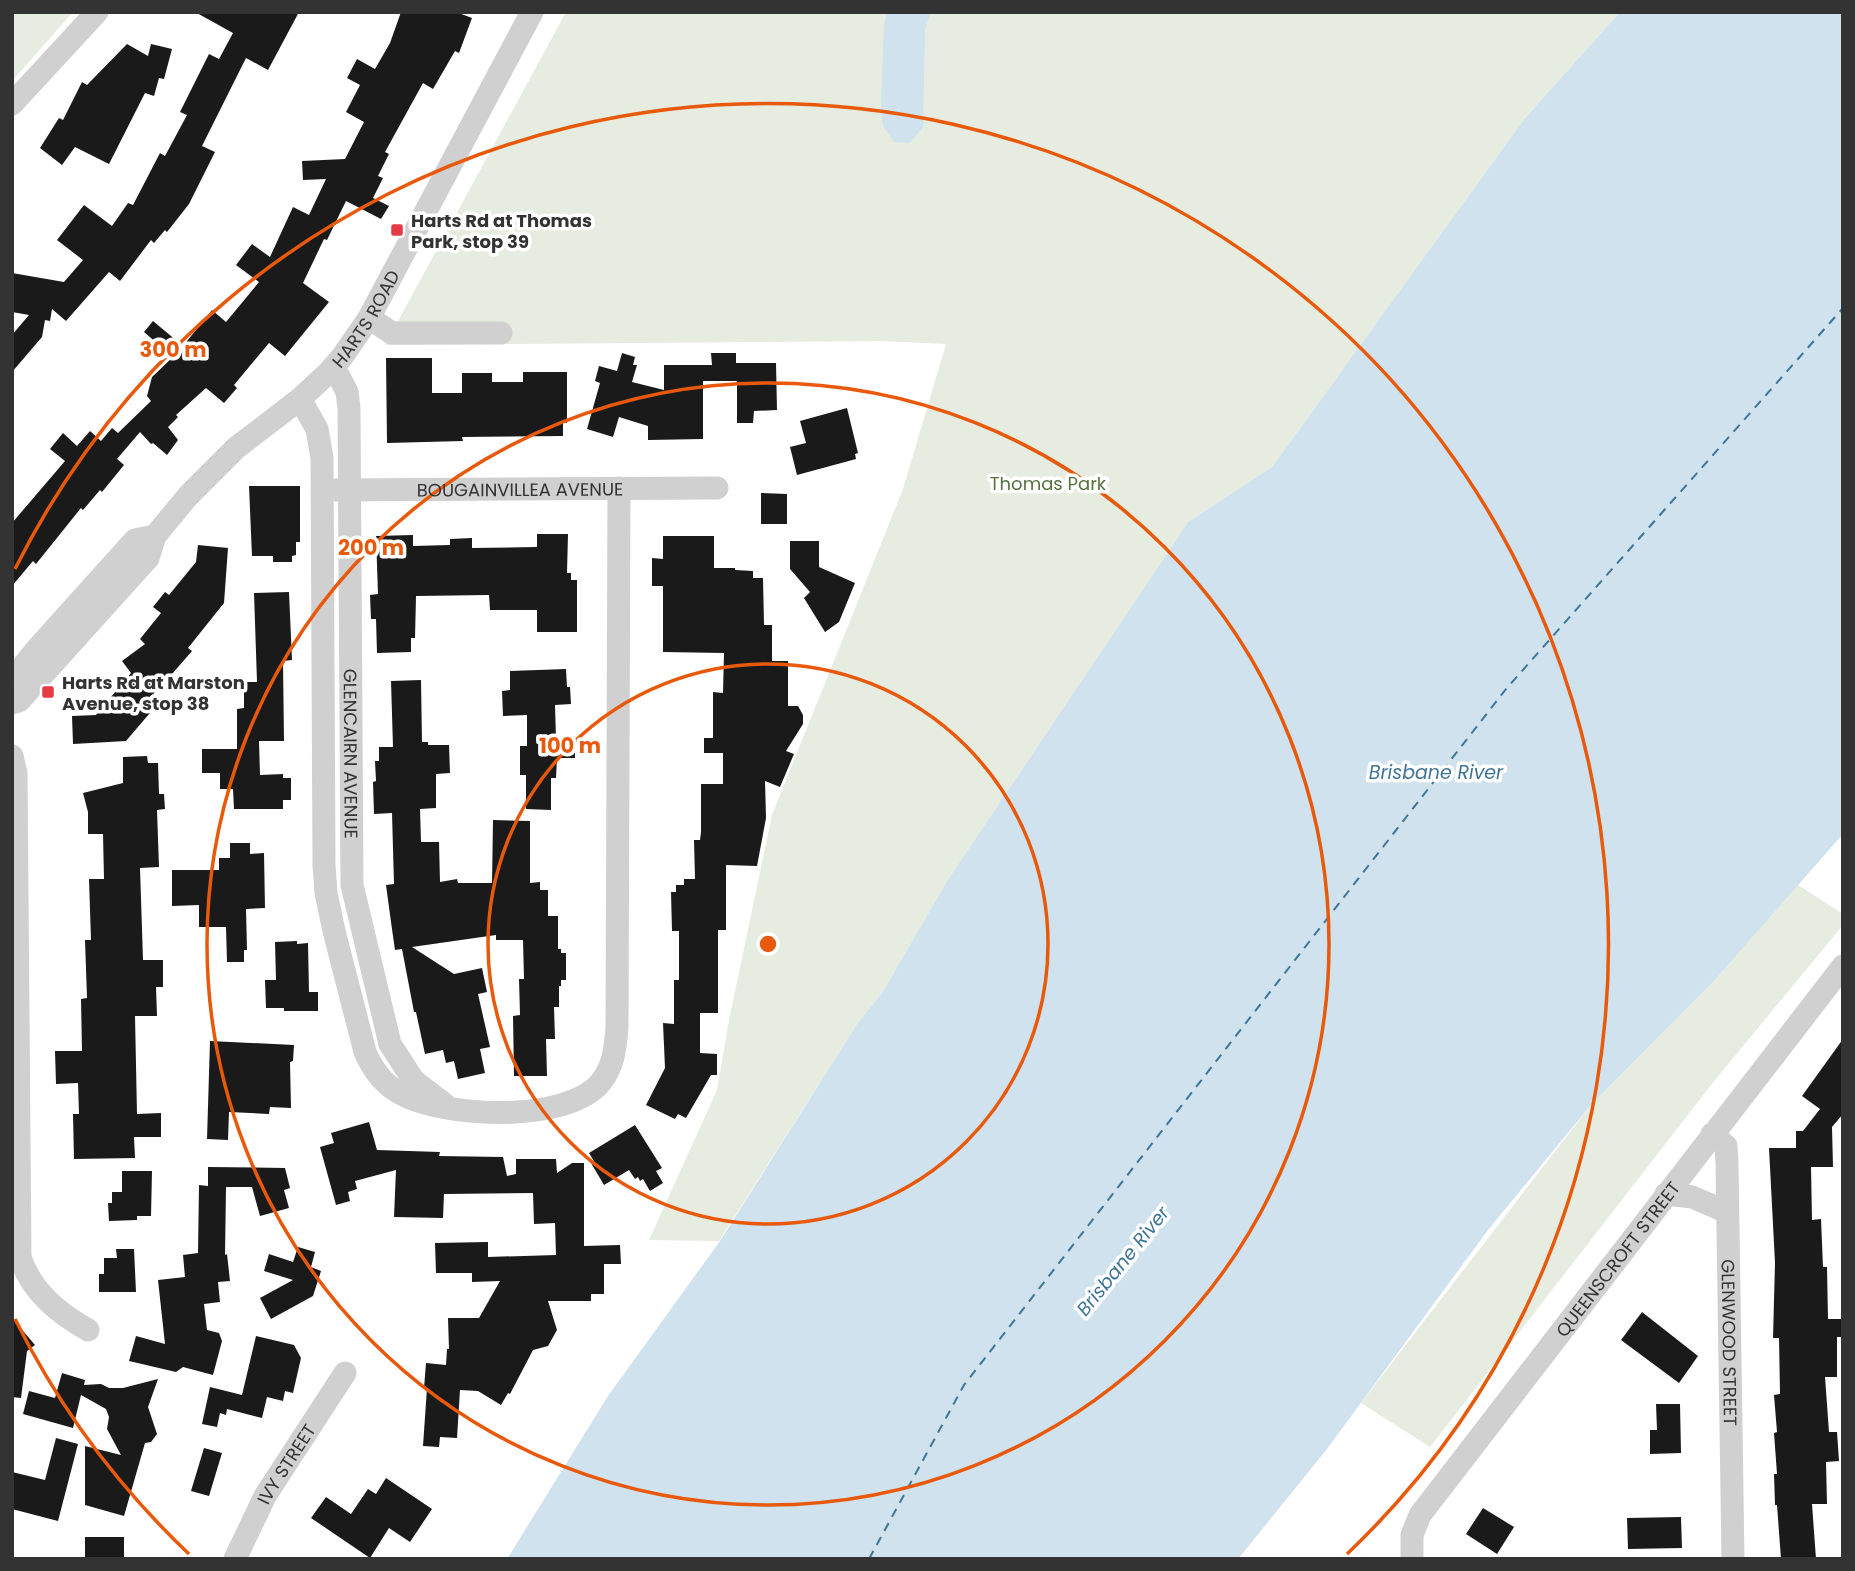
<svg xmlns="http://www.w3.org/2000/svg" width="1855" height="1571" font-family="Poppins,sans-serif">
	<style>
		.green { fill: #e6ecdf }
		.water { fill: #cfe2ee }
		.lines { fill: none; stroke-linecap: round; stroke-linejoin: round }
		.ferry { stroke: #3f7597; stroke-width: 2; stroke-dasharray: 9 7; stroke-linecap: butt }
		.building { fill: #1a1a1a }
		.minor { stroke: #d0d0d0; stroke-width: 23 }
		.ring { fill: none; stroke: #e8590c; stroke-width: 3.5 }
		.poi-dot { fill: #e63946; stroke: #fff; stroke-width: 2.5 }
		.labels { text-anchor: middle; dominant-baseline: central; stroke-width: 7; stroke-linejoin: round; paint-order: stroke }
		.poi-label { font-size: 18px; font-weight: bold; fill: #333; stroke: #fff; text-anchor: start }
		.street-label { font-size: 18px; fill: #333; stroke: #fff }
		.park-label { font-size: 18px; fill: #56703f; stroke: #fff }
		.water-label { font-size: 19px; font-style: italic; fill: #3f7597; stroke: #fff }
		.centre { fill: #e8590c; stroke: #fff; stroke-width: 3.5 }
		.ring-label { font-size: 21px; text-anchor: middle; font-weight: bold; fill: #e8590c; stroke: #fff; stroke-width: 7; stroke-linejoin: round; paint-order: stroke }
	</style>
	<rect width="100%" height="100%" fill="#fff"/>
	<g class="green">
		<path d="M12,12H73L12,81Z"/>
		<path d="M566,12H1620L1525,118L1272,467L1188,522L947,881L882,993L857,1024L719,1241L649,1240L717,1090L729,1020L772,815L903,489L946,344L882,341L385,345Z"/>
		<path d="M1798,885L1843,914V925L1715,1080L1430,1447L1361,1403L1590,1106L1714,981Z"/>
	</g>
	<g class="water">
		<path d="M887,12H931L925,29L923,127L910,143L894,142L883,126L881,108L884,25Z"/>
		<path d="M1620,12H1843V834L1714,981L1590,1106L1488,1230L1327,1449L1238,1559H507L608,1396L720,1241L857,1024L882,993L947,881L1188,522L1272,467L1525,118Z"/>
	</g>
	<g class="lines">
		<path class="ferry" d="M869,1559L964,1385L1506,689L1843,308"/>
	</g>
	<g class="building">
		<path d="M195,12H299L268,70L246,58L202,146L215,152L189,204L167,232L165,230L154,243L151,240L120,281L109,272L66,321L52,309L50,321L45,320L42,337L12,372V335L29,315L12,312V273L64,282L83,260L57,240L84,205L112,226L128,203L133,205L160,153L165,156L187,115L180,112L209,54L219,59L233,33Z"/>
		<path d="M401,12H456L472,18L459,53L455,51L433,89L423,83L385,152L389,154L378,176L383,178L373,198L389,206L381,219L346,201L327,240L324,239L303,283L329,302L285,356L269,343L234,385L237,388L224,403L206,388L176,415L178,417L168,427L178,440L167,455L153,443L151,444L140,432L117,459L124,465L102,492L100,490L83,510L81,508L36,564L33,561L12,586V523L65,461L50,449L63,433L77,446L90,431L101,441L112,428L118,433L151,401L147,396L152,377L173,357L144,332L153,321L183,346L212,310L226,322L259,282L236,265L252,244L270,257L293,207L309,215L326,179L303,180L302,161L345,159L364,122L346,112L360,85L347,78L357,59L375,69L390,43Z"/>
		<path d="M127,44L148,56L151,44L172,49L164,79L159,78L154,96L145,93L109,164L75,147L62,165L40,148L59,118L63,120L82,82L87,85Z"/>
		<path d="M622,353L635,357L633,365H637L632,382L664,390V365H712L711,353H736V363H776L777,410L754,411L753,423H737V381H703V439L648,440V426L619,417L613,437L587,429L600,383L595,381L599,366L617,371Z"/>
		<path d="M386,358H432V393H462V373H492V382H523V372H567V423L563,422V436L462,437L463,441L387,443Z"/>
		<path d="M847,408L858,453L855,454L856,459L797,475L790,447L806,443L800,421Z"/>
		<path d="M249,486H300V542H296V555L292,556V562H273V556H252Z"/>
		<path d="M761,493L787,494V524H761Z"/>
		<path d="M537,534H568L567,573H571V580H577V632H537V610H490L489,595L416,596L415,638H411V652L377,653L376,619H371L370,595L378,594L376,536L413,535V546L450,545V539L472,538V548L537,547Z"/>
		<path d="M663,536H714V568H735V570L753,571V578H763L764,625H772V661H788V706H798L803,715V724L786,751L794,754L780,787L765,781L766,818L757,866L726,865V930H718V1013H700V1053L717,1054V1075H711L686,1118L678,1114L675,1119L646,1105L665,1068L663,1023L674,1024V980H679V931H672L671,892H676V885H684V879H695L694,840H700L701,832V784H723V753H704V738H713V692L723,693L724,653L663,652V586H652V558L663,559Z"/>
		<path d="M790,541H819V567L855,583L839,622L825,632L804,598L810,592L790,569Z"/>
		<path d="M198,545L228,548L224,603L188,648L192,651L159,689L146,700L155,707L126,741L73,744L72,716L96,715L131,673L122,661L145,644L140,639L161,613L153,607L165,592L169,595L196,562Z"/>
		<path d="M289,592L292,660L283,661L284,741H259L260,775L283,774V778H291V800H283V809H234L233,789H220V773H202V749H237V709L244,708V682H257L254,593Z"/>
		<path d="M566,669L567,687H570L571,704L555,705L556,739H575V758H557L556,778H551V810L526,809V775H520V746H527V715L503,716L502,691L510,690V671Z"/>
		<path d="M421,680L422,742H428V745H449L450,773L436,774V808L420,809L421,842H439L440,882L457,879L458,883H492L493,820L530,821V883L540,882V890H548V916H558V949H561V953H566V980H561V986H559V1007H554L555,1039H546L547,1076H514L513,1016L520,1015L519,979H524L523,940H496V935L412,947L454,974L482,968L487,992L478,994L490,1047L480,1049L485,1073L458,1079L454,1061L446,1063L443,1050L425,1054L416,1012H414L402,949L395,950L391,922L386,885L394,884L392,813L374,814L373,782L376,781L375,761H379V747H393L391,681Z"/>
		<path d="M147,756L148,763H158L159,794H164L165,809L157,810L159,867L140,868L143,960H163V987H156L157,1016H135L137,1114L161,1113V1137H134L135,1158L74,1159L73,1114H79L78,1083L56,1084L55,1051H82L81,999L87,998L85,940H91L89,879H104L103,834H88V812L83,793L123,783V757Z"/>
		<path d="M230,843H250V854L264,853L265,908L246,909L247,950H244V962H227L226,927H199V905L172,906V870H219V858H230Z"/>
		<path d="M297,941V944L308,943L309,992H318V1011H284V1008H266L265,980H276L275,942Z"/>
		<path d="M1843,1039V1114L1832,1127L1833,1167H1811L1812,1220L1821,1219L1823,1267H1827L1828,1319H1843V1337H1837V1377H1825L1829,1432H1837L1839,1461L1826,1462L1827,1504H1812L1816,1559H1781L1777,1505H1775L1774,1474H1777L1774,1433L1777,1432L1774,1395L1780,1394L1779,1338H1773L1775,1263L1769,1148H1796V1131H1803L1820,1109L1802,1096Z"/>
		<path d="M210,1041L294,1045L293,1061L290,1062L291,1108L270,1107L269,1114L229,1112L228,1140L207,1139Z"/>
		<path d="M369,1122L377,1150L440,1152L439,1156L503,1157L507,1176L516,1174V1159H556L557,1173L572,1163H584V1246L620,1245L621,1264H604V1294H591V1301H548L557,1330L548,1346L533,1350L510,1394L508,1393L501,1405L478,1391L460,1390L457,1438L440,1437L439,1447L423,1446L427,1388H424L426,1363L446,1365L447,1349H449L448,1318H479L500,1281L472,1282V1273H436L435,1243L488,1242V1257L556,1255L555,1223L534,1224L533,1193L444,1194L443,1218L394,1217L396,1170L355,1181L357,1189L348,1192L350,1201L336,1205L320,1147L334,1143L331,1133Z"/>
		<path d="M635,1125L662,1168L656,1171L663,1183L650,1191L643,1179L640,1181L638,1177L635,1179L629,1170L604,1185L591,1163H595L589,1153Z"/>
		<path d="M208,1167L285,1168L290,1188L284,1190L289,1208L260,1216L252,1187H226L225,1255L227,1254L230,1281L218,1282L220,1302L204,1304L207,1330L219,1333L222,1341L213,1375L183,1367L176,1372L129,1361L136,1336L165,1344L158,1280L185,1277L183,1255L198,1253L199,1185L208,1186Z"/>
		<path d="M122,1171H152L151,1216H137V1220L109,1221L108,1203H112V1192H122Z"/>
		<path d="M298,1247L315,1252L311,1267L321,1271L313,1296L271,1319L260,1298L293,1280L264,1271L269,1254L293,1262Z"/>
		<path d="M116,1249H134L136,1292H99V1274H104V1258H117Z"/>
		<path d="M1642,1312L1698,1356L1679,1383L1621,1340Z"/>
		<path d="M12,1318L35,1345L27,1351L21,1398L12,1397Z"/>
		<path d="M256,1336L294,1345L301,1358L293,1393L285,1391L283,1401L267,1397L262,1418L227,1409L226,1415L220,1413L217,1427L202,1424L210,1387L242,1395Z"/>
		<path d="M62,1373L85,1380L84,1385L101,1384L109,1388H123L158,1379L148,1407L157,1434L151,1442L145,1443L124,1516L85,1505V1446L121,1455L107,1429L109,1417L106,1409L81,1395L73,1428L23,1414L29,1391L55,1398Z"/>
		<path d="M1656,1404H1680L1681,1453L1650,1454V1430H1657Z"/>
		<path d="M56,1438L78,1444L58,1521L12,1509V1472L45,1480Z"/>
		<path d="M204,1448L222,1453L209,1496L191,1491Z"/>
		<path d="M386,1478L432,1509L410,1542L389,1528L370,1558L311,1518L326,1497L351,1514L368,1489L376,1494Z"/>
		<path d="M1483,1508L1514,1527L1497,1554L1466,1534Z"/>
		<path d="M1681,1517L1682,1548L1628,1549L1627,1518Z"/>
		<rect x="85" y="1537" width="39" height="22"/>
	</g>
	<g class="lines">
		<g class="minor">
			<path d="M12,104L97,12"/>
			<path d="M369,318L392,333H501"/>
			<path id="s1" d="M334,367L347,392L349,408L352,885L390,1044L414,1081L444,1104"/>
			<path d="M300,399L317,429L322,458L324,865L326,893L334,931L365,1052C372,1068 382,1083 398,1092C440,1118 567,1124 601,1082C614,1065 615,1049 617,1028L619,488"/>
			<path id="s2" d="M336,490L717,488"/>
			<path d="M12,680L36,650L135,540L155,536"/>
			<path id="s3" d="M12,703L19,701L148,558L155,536L188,496L236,448L300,399L328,373L342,357L369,318L532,12"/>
			<path d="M12,756L16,773L20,1257C31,1291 58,1313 88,1330"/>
			<path id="s4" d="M1712,1134L1726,1146L1727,1162L1733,1559"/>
			<path d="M1666,1194L1692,1197L1727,1212"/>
			<path id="s5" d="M235,1559L265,1496L345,1373"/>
			<path id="s6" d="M1412,1559V1535L1420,1515L1843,966"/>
		</g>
	</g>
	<g class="ring">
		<circle cx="768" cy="944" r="280"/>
		<circle cx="768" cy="944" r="561"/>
		<path d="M189 1554A841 841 0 0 1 15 1319M15 569A841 841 0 1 1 1347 1554"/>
	</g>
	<g class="poi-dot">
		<rect x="390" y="223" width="14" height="14" rx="3.5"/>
		<rect x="41" y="685" width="14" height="14" rx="3.5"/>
	</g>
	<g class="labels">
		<g class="poi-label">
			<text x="411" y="220">Harts Rd at Thomas<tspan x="411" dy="21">Park, stop 39</tspan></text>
			<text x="62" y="682">Harts Rd at Marston<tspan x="62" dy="21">Avenue, stop 38</tspan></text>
		</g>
		<g class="street-label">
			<text stroke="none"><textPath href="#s3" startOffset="528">HARTS ROAD</textPath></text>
			<text stroke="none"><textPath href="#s2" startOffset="184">BOUGAINVILLEA AVENUE</textPath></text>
			<text stroke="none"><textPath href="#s1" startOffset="390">GLENCAIRN AVENUE</textPath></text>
			<text stroke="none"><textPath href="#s6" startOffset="369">QUEENSCROFT STREET</textPath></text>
			<text stroke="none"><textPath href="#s4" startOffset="215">GLENWOOD STREET</textPath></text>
			<text stroke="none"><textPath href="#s5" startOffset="108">IVY STREET</textPath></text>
		</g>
		<g class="park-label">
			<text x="1048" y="483">Thomas Park</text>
		</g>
		<g class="water-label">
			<text x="1436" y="772">Brisbane River</text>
			<text transform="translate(1123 1261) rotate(-51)">Brisbane River</text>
		</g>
	</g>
	<circle cx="768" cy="944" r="10" class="centre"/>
	<g class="ring-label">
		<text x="173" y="357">300 m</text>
		<text x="371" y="555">200 m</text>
		<text x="570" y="753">100 m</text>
	</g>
	<rect width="1855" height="1571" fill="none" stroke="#333333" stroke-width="28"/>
</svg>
